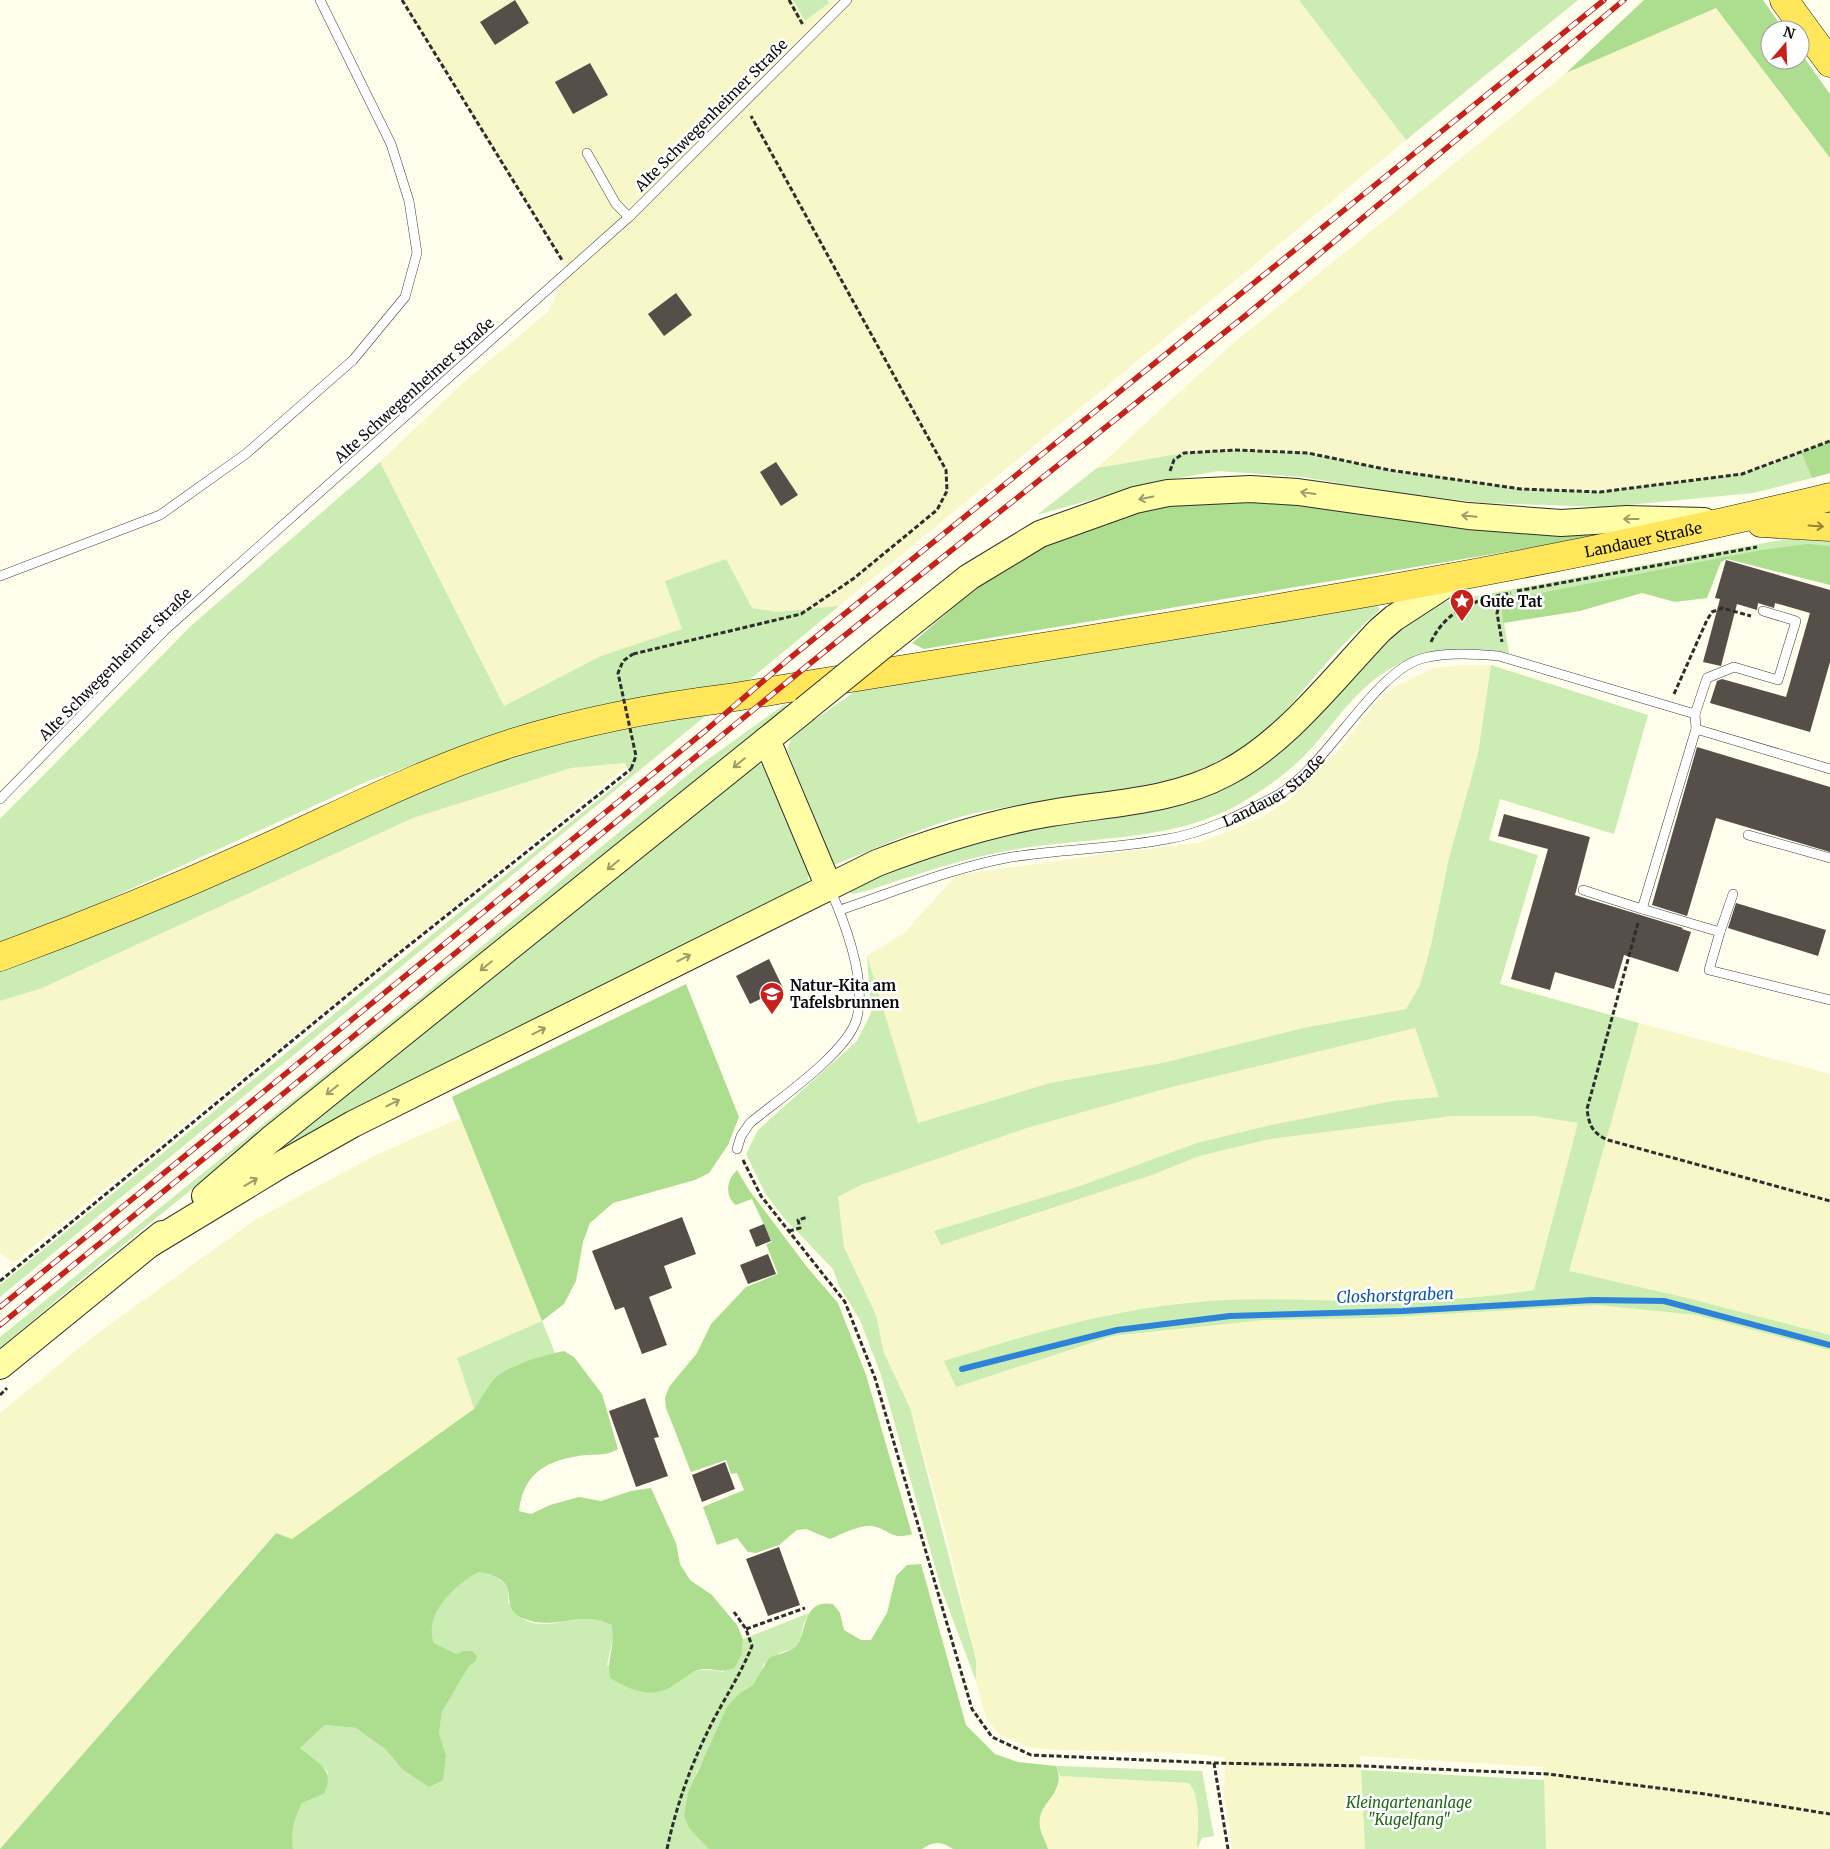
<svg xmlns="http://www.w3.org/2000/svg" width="1830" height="1849" font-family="Merriweather,serif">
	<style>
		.farmland { fill: #f7f7c9 }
		.green { fill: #cbecb2 }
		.forest { fill: #adde90 }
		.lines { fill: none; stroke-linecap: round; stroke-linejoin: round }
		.stream { stroke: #2d84d7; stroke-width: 6 }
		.building { fill: #564e48 }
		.service-casing { stroke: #3f3f3f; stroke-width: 10 }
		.secondary-casing { stroke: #2e2e2e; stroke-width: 28 }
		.primary-casing { stroke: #1d1d1d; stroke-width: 29 }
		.path { stroke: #2e2e2e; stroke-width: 3; stroke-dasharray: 5 2.5; stroke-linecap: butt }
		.service { stroke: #fff; stroke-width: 9 }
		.secondary { stroke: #fffda6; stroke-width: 26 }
		.primary { stroke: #ffe65b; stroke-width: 28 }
		.rail-casing { stroke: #c6211a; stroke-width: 5.5 }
		.rail { stroke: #fff; stroke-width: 4; stroke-dasharray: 11; stroke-linecap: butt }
		.secondary-bridge-casing { stroke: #2e2e2e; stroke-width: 28; stroke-linecap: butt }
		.path-bridge { stroke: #2e2e2e; stroke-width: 3; stroke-dasharray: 5 2.5; stroke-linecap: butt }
		.secondary-bridge { stroke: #fffda6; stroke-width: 26 }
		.oneway { stroke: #9e9d68 }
		.oneway2 { stroke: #928437 }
		.labels { text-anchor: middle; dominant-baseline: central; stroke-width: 5; stroke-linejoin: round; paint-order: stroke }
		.street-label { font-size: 15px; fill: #0c0c0c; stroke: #fff }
		.poi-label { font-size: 15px; font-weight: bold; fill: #0c0c0c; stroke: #fff; text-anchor: start }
		.park-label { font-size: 15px; font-style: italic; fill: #226818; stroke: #fff }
		.water-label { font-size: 16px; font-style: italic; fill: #0d56a7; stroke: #fff }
	</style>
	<rect width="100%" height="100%" fill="#fffdeb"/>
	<g class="farmland">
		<path d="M402,0H793L805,21L829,3L827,0H1299L1406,140L839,606L777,612L752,608L726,559L683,629L601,656L504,706L380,462L465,381L548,312L568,271Z"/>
		<path d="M1716,7L1830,158V441L1742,474L1600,492L1521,489L1468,483L1308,453H1184L1097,468L1231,345L1566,73Z"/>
		<path d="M1464,665H1491L1478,754L1449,858L1431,945L1420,985L1406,1009L1303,1028L1162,1063L1050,1083L917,1123L867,956L904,933L957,875L1112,853L1199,843L1224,833L1264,816L1292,798L1337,752L1377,701L1398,685L1433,668Z"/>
		<path d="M626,763L627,766L13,1263L0,1253V1001L42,988L413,818L571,768Z"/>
		<path d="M1639,1023L1830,1074V1335L1679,1296L1568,1271Z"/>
		<path d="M1415,1028L1440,1097L1392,1101L1271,1125L1197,1143L1080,1186L934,1231L997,1227L1152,1175L1199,1156L1270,1139L1453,1116H1534L1578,1123L1534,1290L1496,1296L1373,1301L1264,1299L1187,1302L1112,1314L1040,1332L945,1361L956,1386L1113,1337L1265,1320L1374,1318L1597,1305L1696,1315L1830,1350V1849H1546L1543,1767L1360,1756L1365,1849H1233L1224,1795L1225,1757L1184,1753L1057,1750L1029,1747L1000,1735L986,1718L976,1681V1660L945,1530L910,1408L884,1353L876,1315L844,1247L838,1197L861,1185L1030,1127L1168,1088Z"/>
		<path d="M460,1118L542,1321L457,1358L474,1409L292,1540L275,1533L0,1849V1413L94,1336L255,1220L376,1155Z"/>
		<path d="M1060,1776L1187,1783L1193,1786L1197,1796V1849H1048L1039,1825L1044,1806L1057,1790Z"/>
	</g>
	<g class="green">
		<path d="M793,0H827L829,3L805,21Z"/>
		<path d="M1299,0H1578L1406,140Z"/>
		<path d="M1235,450L1308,453L1389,470L1521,489L1600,492L1742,474L1801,452L1812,478L1753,493L1607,507L1484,503L1392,492L1303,477L1218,471L1150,483L1037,515L1097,468L1184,453Z"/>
		<path d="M380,462L504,706L601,656L682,629L665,581L726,559L752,608L777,612L839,606L0,1297V1285L630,774L625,763L571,768L413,818L42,988L0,1001V970L493,736L368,781L78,913L0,944V819L192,625Z"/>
		<path d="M1792,538H1830V546C1788,543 1747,553 1706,561C1637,575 1570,593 1502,610L1509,653C1459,644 1409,650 1370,683C1345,704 1327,733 1304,756C1283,777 1259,793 1234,807C1163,844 1078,836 1001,852C969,858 937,868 906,878C888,883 871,891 852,894L848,889L934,849L1218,788L1391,631L1438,603Z"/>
		<path d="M1374,601L1380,610C1354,632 1331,657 1309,683C1290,705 1270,731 1246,748C1173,800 1079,793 995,809C938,819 887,844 834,865L787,750L791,739L809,724L864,685Z"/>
		<path d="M1491,665L1648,715L1614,834L1500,799L1489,840L1538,855L1500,984L1639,1023L1569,1271L1679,1296L1830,1335V1350L1696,1315L1597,1305L1374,1318L1265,1320L1113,1336L956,1387L944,1361C1024,1336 1103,1311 1187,1303C1248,1296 1310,1301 1372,1301C1426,1301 1481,1299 1534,1290L1578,1123L1534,1116H1453L1270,1139L1199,1156L1152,1175L941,1245L934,1231L1080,1186L1197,1143L1271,1125L1392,1101L1439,1097L1415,1028L1168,1088L1030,1127L861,1185L838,1197L844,1247L876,1315L884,1353L910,1408L976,1660V1681L941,1588L881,1375L860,1320L839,1286L833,1269L785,1219L765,1193L746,1154L758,1130L857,1041L871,1013L867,956L918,1123L1050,1083L1162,1063L1303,1028L1406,1009L1420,985L1431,945L1449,858L1478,754Z"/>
		<path d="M785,704L789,706L102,1262L0,1348V1337L421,997L696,768Z"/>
		<path d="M756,764L767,765L809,874L807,886L279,1155L278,1150Z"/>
		<path d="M542,1321L555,1353L516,1365L494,1380L474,1409L457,1358Z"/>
		<path d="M479,1572C497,1576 511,1581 508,1602C512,1607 516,1613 521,1617C544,1637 580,1607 611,1625L614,1634L607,1665L675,1685C692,1669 700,1668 723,1672L742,1654L743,1639L809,1613L804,1623L799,1643L794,1649L781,1652L763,1665L761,1675L753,1685L740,1693L696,1773L709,1849H293C291,1831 294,1818 302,1803L324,1794L328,1772L300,1748L325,1725L356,1728L385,1749L402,1769L446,1755L439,1733L442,1712L469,1666L475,1662L463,1651L457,1654L434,1643C423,1614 456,1584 479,1572Z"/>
		<path d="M1056,1766L1202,1771L1214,1836L1202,1838L1197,1849C1197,1832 1202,1792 1188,1783L1060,1776Z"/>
		<path d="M1361,1770L1544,1780L1546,1849H1365Z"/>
	</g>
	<g class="forest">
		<path d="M1644,0H1763L1784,30H1770V60H1800V52L1830,94V158L1716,8L1566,73Z"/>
		<path d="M1830,441V473L1812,478L1801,452Z"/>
		<path d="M1194,497L1606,528L1607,535L924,649L912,643L991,575L1083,525Z"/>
		<path d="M1808,544L1830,546V585L1727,559L1721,562L1707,598L1675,602L1642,593L1580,611L1503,623L1502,610L1505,600L1761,550Z"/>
		<path d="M686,984L739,1117L728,1145L709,1173L695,1180L613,1203L590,1223L583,1242L576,1281L564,1304L542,1321L452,1097Z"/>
		<path d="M737,1170L749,1190L807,1267L838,1303L866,1375L912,1534C890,1541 889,1528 871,1526C858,1525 842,1534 830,1539L806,1529L797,1530L779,1545L756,1553L748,1552L737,1538L717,1545L703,1507L744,1490L737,1473L731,1474L726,1460L691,1472L666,1408L665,1398L669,1387L697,1353L711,1324L746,1287L778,1274L766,1244L772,1242L752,1199L736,1205C724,1196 727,1179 737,1170Z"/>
		<path d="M564,1351L574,1357L602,1394L618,1449C606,1456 598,1454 585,1455C548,1460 524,1471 519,1511L531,1514L550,1505L579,1497L601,1501L631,1491L651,1488L676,1543L680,1564L690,1580L712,1595L737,1625L743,1639L742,1654L734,1668C718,1674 717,1668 704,1669C691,1670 684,1679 674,1685C652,1700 631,1690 610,1678C606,1658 617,1642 611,1625C583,1609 554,1631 525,1619C493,1607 529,1581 479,1572C456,1584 423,1614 434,1643L457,1654L463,1651H472L477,1656L475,1662L469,1666L442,1712L439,1733L446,1755L443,1780L429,1787L402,1769L385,1749L356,1728L325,1725L300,1748C318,1764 336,1769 324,1794L302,1803C294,1819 291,1831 293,1849H0L276,1533L292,1539L474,1409C481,1399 487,1388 494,1379C507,1365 545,1355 564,1351Z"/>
		<path d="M921,1564L966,1725L995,1754L1018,1762L1056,1766C1068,1795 1036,1801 1040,1827C1041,1834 1046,1842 1048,1849H953C942,1841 933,1841 922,1849H709L689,1828L684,1816L688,1793L727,1707L740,1693L753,1685L769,1658C776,1654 787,1653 794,1648C808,1639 799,1598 833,1604L840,1613L844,1630L861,1640H871L887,1613L896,1576L907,1565Z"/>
	</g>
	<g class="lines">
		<path class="stream" d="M962,1369L1117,1330L1230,1316L1403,1311L1593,1300L1664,1301L1830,1345"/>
	</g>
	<g class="building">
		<path d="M515,0L529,23L495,45L480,22Z"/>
		<path d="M590,63L608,95L573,114L555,82Z"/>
		<path d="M676,293L692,315L664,336L648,314Z"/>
		<path d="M776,462L798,495L781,506L760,472Z"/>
		<path d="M1726,560L1830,590V662L1810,732L1710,703L1717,681L1722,679L1786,697L1810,613L1775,603L1774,608L1758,603L1757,610L1737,604L1721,666L1703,662L1720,599L1715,598Z"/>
		<path d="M1697,747L1830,787V852L1716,818L1687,916L1652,905Z"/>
		<path d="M1504,814L1590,837L1575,895L1683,928L1682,929L1691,932L1678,972L1624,955L1614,989L1555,972L1550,990L1511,979L1548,849L1498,836Z"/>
		<path d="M1736,903L1826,930L1818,956L1728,928Z"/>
		<path d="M769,959L783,988L750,1004L736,976Z"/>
		<path d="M682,1217L696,1254L664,1266L672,1288L649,1297L667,1345L642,1354L624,1307L615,1310L592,1251Z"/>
		<path d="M764,1224L771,1241L756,1247L749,1230Z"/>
		<path d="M768,1254L776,1274L748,1284L740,1265Z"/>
		<path d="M645,1398L659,1437L654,1438L668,1476L636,1487L609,1411Z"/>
		<path d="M725,1462L735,1489L702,1502L692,1475Z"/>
		<path d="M779,1547L800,1605L768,1616L746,1559Z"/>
	</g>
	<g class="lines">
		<defs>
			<g id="service">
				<path d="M587,153L616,204L629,217"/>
				<path d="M0,576L160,515L247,453L353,360L405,297L417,253L409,201L391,144L320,0"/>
				<path d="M1695,714L1696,729L1830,769"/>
				<path d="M0,799L164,631L629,217L847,0"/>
				<path d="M1748,835L1830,858"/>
				<path d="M1583,890L1642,909L1696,729"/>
				<path d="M1642,909L1720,932L1733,894"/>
				<path id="s1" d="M840,910C894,892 949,869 1006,858C1059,849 1114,849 1167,839C1205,833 1242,814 1276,796C1327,768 1374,670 1424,658C1448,652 1475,654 1499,656L1695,714L1707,678L1734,667L1778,680L1796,621L1763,611"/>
				<path d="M1720,932L1709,970L1830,1000"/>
				<path d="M737,1149L741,1136L750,1123C779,1099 844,1055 856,1021C868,983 845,923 830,889"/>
			</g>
			<g id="secondary">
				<path d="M890,640L969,577L1040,534L1135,500L1168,493L1250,489L1298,492L1468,516L1561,523L1627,519L1704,521"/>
				<path d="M767,740L828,885"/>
				<path d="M205,1196L270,1140L804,710"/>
				<path d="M150,1244L282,1164L353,1124L877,863C934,841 990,823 1051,813C1110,803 1172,802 1226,773C1286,742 1334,678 1380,630L1394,618L1454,579"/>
				<path d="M0,1366L162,1234"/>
			</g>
			<g id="primary">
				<path d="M1784,0L1830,63"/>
				<path d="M1761,523L1830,527"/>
				<path id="s2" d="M0,957C84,926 168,892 250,855C336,817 421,772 512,743C583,721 656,707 729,698C1097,636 1467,586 1830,497"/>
			</g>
		</defs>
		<use href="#service" class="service-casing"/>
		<use href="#secondary" class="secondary-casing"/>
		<use href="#primary" class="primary-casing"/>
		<g class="path">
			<path d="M402,0L562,260"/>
			<path d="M789,0L803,25"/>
			<path d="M1170,471L1174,460L1184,453L1235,450L1308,453L1389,470L1521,489L1600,492L1742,474L1830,441"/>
			<path d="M1517,591L1757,547"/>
			<path d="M1502,595L1497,613L1502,642"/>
			<path d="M1431,642C1446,609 1478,599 1511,593"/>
			<path d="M633,654L801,614L853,579L937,510L947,491L946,470L751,116"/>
			<path d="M1674,694L1707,620L1712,612L1722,608L1751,616"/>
			<path d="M1638,923L1587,1109C1589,1125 1592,1133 1608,1140L1830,1201"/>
			<path d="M743,1160L761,1196L845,1302L875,1378L972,1709L992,1737L1031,1755L1214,1763L1363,1766L1548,1774L1705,1794L1830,1814"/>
			<path d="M789,1231L800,1228L798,1220L808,1217"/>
			<path d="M0,1281L388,962L631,769"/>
			<path d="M0,1395L7,1388"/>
			<path d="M746,1629L805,1608"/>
			<path d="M1214,1763L1228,1849"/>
			<path d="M667,1849C677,1802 693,1759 715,1717C728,1693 742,1671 752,1646L746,1629L734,1612"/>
		</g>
		<use href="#service" class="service"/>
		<use href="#secondary" class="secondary"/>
		<use href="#primary" class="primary"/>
		<defs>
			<g id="rail">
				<path d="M0,1307L705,731L790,658L1604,0"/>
				<path d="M0,1325L824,652L1245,316L1624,0"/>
			</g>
		</defs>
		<use href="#rail" class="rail-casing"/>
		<use href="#rail" class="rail"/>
		<defs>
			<path id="secondary-bridge" d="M804,710L890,640"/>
		</defs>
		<use href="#secondary-bridge" class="secondary-bridge-casing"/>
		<path class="path-bridge" d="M631,769L636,756L618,673L623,661L633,654"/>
		<use href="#secondary-bridge" class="secondary-bridge"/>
	</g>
	<defs><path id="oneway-shaft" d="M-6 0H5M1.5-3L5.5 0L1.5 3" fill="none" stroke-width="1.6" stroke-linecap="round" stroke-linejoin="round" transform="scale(1.25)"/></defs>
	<g class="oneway">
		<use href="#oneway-shaft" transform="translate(1308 493) rotate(-172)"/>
		<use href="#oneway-shaft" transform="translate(1146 498) rotate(168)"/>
		<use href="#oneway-shaft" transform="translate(1469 516) rotate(-174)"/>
		<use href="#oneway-shaft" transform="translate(1631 519) rotate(180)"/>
		<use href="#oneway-shaft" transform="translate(739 763) rotate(141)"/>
		<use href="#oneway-shaft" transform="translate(613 865) rotate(141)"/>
		<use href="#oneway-shaft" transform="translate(684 958) rotate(-27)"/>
		<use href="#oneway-shaft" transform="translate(486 966) rotate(141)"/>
		<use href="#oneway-shaft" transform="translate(539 1031) rotate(-27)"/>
		<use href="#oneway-shaft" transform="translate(332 1090) rotate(141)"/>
		<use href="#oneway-shaft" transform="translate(393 1103) rotate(-27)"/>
		<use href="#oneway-shaft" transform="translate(251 1182) rotate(-31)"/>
	</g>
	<use class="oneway2" href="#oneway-shaft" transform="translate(1816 526) rotate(4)"/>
	<defs>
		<symbol id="sight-pin" viewBox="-11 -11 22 30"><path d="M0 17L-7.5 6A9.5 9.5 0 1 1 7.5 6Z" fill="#c6211a" stroke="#fff"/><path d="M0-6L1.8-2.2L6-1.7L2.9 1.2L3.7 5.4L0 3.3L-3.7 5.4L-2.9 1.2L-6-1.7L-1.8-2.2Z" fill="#fff"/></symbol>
		<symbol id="school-pin" viewBox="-11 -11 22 30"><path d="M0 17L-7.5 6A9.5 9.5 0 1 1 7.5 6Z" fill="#c6211a" stroke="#fff"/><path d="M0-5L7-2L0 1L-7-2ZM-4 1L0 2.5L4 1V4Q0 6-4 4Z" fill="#fff"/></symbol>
	</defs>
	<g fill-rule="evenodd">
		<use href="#sight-pin" x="1448" y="587" width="28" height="38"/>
		<use href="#school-pin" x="758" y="980" width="28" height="38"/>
	</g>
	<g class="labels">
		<g class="street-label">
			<text transform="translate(711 115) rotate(-45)">Alte Schwegenheimer Straße</text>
			<text transform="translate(414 390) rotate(-42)">Alte Schwegenheimer Straße</text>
			<text stroke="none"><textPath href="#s2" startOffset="1705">Landauer Straße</textPath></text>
			<text transform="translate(115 664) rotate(-45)">Alte Schwegenheimer Straße</text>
			<text stroke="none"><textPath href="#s1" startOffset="455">Landauer Straße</textPath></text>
		</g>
		<g class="poi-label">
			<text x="1480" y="601">Gute Tat</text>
			<text x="790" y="985">Natur-Kita am<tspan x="790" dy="17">Tafelsbrunnen</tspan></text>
		</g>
		<g class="park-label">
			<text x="1409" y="1802">Kleingartenanlage<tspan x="1409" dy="17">"Kugelfang"</tspan></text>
		</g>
		<g class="water-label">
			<text transform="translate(1395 1295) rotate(-2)">Closhorstgraben</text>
		</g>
	</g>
	<g transform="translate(1785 45) rotate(19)"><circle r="24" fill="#ffffff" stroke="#9e9e9e"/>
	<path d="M0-4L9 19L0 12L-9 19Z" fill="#c6211a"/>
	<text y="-8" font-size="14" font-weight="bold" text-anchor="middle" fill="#0c0c0c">N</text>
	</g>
</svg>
